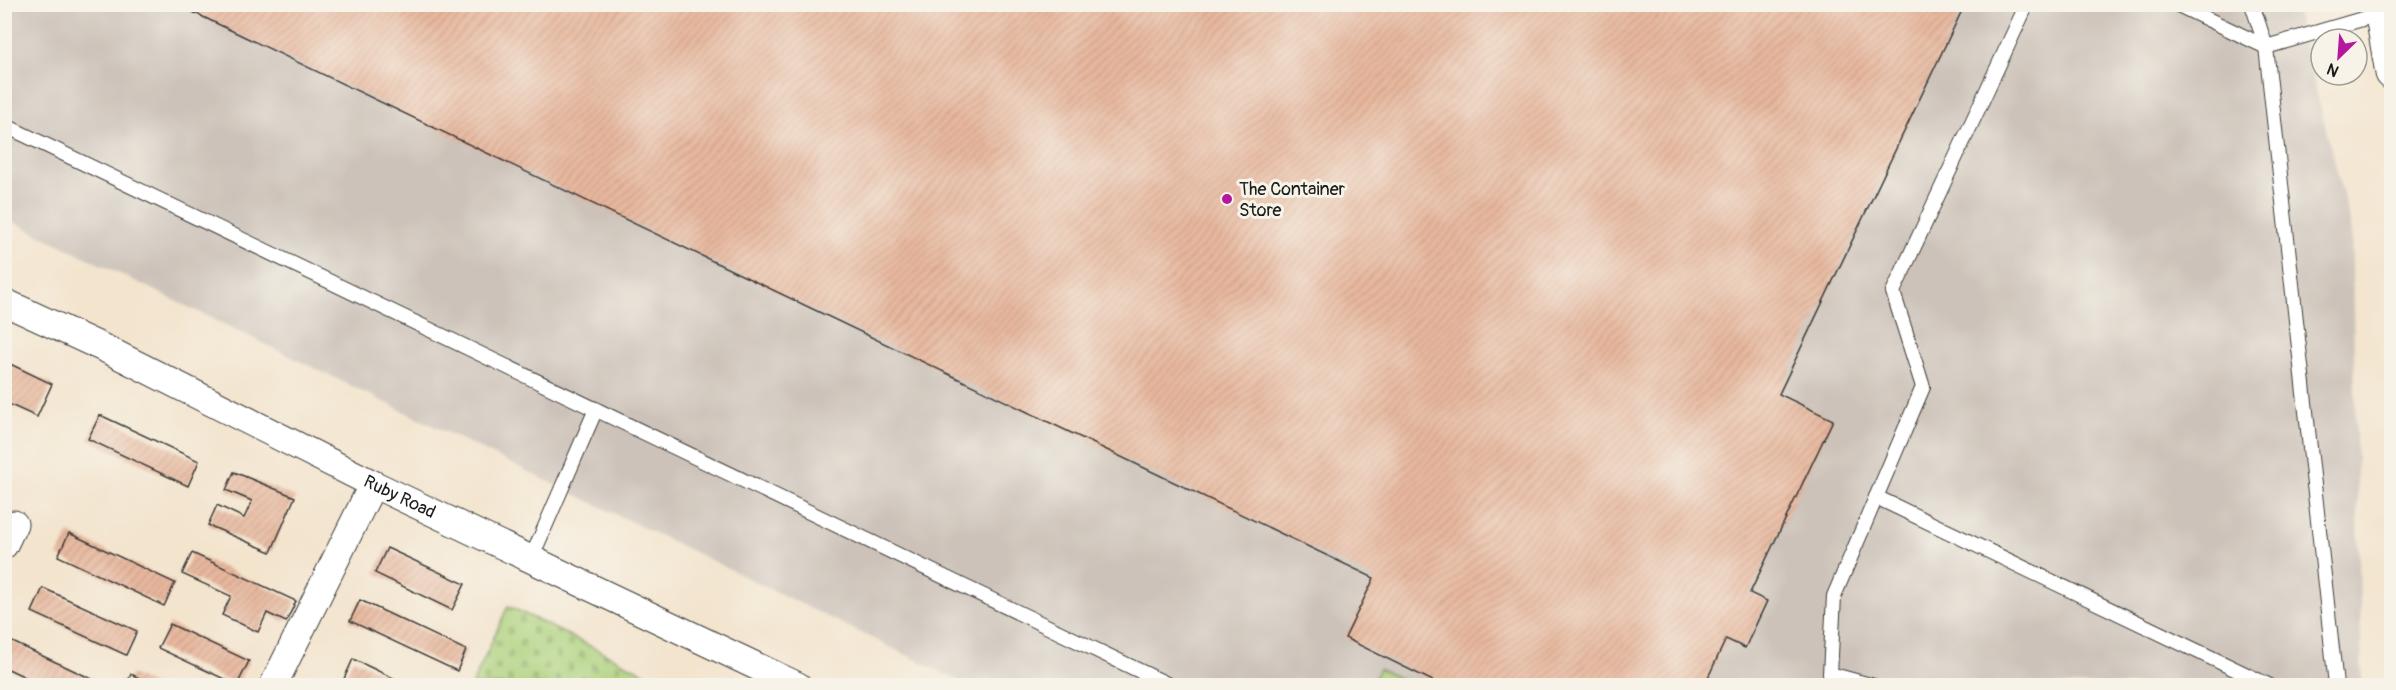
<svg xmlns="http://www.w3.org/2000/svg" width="2396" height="690" font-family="Pangolin,sans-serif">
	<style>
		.industrial { fill: #ccc2b9 }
		.green { fill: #acd17b; stroke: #64764c; stroke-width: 1.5 }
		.cemetery { fill: url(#cemetery-stones); stroke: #64764c; stroke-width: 1.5 }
		.building { fill: url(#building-hatch) }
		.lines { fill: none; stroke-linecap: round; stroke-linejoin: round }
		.lane-casing { stroke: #3c3a37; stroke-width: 16 }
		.street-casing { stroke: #3c3a37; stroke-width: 29 }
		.secondary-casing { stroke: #3c3a37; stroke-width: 35 }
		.lane { stroke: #fff; stroke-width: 14 }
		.street { stroke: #fff; stroke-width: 27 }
		.secondary { stroke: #fff; stroke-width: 33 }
		.poi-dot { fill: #b5179e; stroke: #f7f3e8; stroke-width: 2 }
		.labels { text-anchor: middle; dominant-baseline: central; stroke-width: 6; stroke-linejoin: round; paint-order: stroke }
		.poi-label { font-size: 18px; fill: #1c1c1c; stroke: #f7f3e8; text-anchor: start }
		.street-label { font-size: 18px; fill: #1c1c1c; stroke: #f7f3e8 }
	</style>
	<defs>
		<pattern id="cemetery-stones" width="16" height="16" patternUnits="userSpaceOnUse" patternTransform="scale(1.5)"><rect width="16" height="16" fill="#acd17b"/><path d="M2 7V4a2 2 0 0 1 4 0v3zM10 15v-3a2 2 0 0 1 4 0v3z" fill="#93b36a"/></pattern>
		<pattern id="building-hatch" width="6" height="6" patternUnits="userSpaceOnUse" patternTransform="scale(1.5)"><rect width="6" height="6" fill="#e8b89e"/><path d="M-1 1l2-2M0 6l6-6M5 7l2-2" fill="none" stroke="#c69e88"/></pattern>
	</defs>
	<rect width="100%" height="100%" fill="#f7f3e8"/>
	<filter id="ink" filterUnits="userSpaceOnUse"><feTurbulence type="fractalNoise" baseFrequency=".0167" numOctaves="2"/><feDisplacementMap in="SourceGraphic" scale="12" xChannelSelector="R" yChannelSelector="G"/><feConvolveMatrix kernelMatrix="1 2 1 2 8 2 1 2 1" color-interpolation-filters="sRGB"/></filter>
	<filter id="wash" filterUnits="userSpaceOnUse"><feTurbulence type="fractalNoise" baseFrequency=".008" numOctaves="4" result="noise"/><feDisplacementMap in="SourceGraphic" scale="24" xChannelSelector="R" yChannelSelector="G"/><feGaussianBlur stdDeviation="1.35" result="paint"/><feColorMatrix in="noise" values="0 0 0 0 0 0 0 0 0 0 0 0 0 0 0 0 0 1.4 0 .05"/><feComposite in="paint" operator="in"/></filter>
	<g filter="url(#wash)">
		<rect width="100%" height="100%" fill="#f3e4cd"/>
		<path class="industrial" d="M4,5H2294L2351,226L2362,685L1413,686L1379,669L1371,686L968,685L5,218Z"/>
		<path class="green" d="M1379,669L1413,685H1371Z"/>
		<path class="cemetery" d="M508,606H509L669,685H472Z"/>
		<g id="blocks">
			<g class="building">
				<path d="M176,4H1965L1779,394L1833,420L1750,593L1767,601L1745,648L1726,639L1704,686H1443L1345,638L1374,578Z"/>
				<path d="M4,361L52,384L37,417L4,402Z"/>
				<path d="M100,415L199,461L188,486L88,439Z"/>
				<path d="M234,472L295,497L271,552L208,525L217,505L244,518L252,501L226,490Z"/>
				<path d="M69,533L175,583L164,606L58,556Z"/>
				<path d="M387,548L465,584L452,610L375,573Z"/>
				<path d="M192,553L296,601L286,622L267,613L258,632L222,615L231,596L182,574Z"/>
				<path d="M43,588L137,631L126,655L32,612Z"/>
				<path d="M360,600L466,650L457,671L350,621Z"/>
				<path d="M170,624L249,661L237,685L158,648Z"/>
				<path d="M4,638L107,686H44L4,667Z"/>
				<path d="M353,659L410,686H352L343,681Z"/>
				<path d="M131,674L155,686H126Z"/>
			</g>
		</g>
	</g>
	<g filter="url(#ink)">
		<use href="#blocks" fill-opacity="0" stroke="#3c3a37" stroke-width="1.5"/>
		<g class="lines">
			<defs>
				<g id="lane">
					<path d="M2176,4L2266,47"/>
					<path d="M2252,4L2266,47"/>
					<path d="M4,125L1171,686"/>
					<path d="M1876,497L2270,686"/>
					<path d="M531,559L596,409"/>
					<path d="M1874,686L1830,674L1834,596L1923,387L1893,292L2027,4"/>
					<path d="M2331,686L2336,685L2266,47L2383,13"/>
				</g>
				<g id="street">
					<path id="s1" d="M4,302L110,351L373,484L798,686"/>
					<path d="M4,545L14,524"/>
					<path d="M273,686L373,484"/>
				</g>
				<path id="secondary" d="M2380,4L2392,73"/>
			</defs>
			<use href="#lane" class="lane-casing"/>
			<use href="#street" class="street-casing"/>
			<use href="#secondary" class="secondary-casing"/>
			<use href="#lane" class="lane"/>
			<use href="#street" class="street"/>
			<use href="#secondary" class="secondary"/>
		</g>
	</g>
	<circle class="poi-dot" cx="1227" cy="199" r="6"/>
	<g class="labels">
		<g class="poi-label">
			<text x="1239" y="189">The Container<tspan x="1239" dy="21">Store</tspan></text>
		</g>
		<g class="street-label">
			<text stroke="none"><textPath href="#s1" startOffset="441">Ruby Road</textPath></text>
		</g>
	</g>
	<rect width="2396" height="690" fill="none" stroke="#f7f3e8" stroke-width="24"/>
	<g transform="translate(2339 57) rotate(205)"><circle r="28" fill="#f7f3e8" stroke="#9f9d96" stroke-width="1.5"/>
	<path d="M0-4.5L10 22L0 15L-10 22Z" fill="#b5179e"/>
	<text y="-9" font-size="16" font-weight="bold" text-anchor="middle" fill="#1c1c1c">N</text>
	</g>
</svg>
